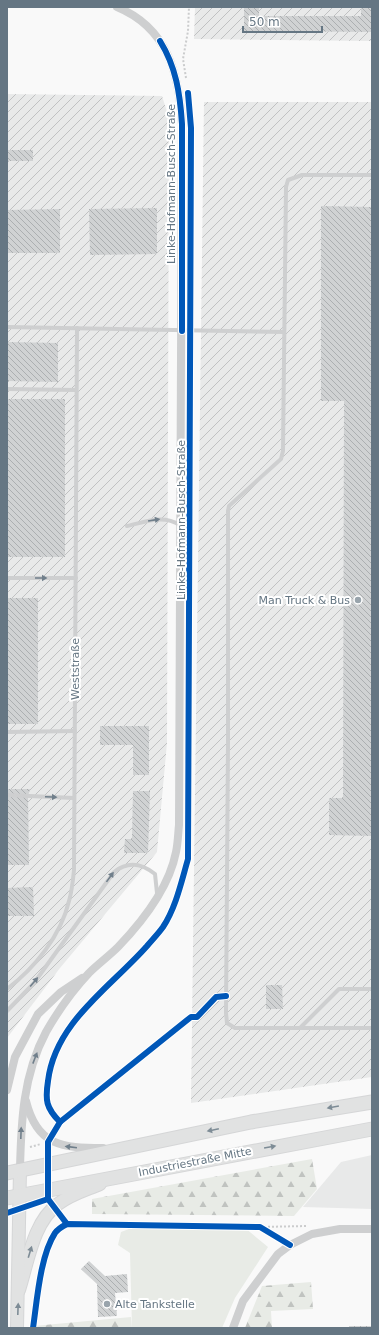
<svg xmlns="http://www.w3.org/2000/svg" width="379" height="1335" font-family="'DejaVu Sans',sans-serif">
	<style>
		.built { fill: #e8e9e9 }
		.industrial { fill: url(#industrial-furrows) }
		.green { fill: #e8ebe6 }
		.forest { fill: url(#forest-firs) }
		.building { fill: url(#building-back-hatch) }
		.lines { fill: none; stroke-linecap: round; stroke-linejoin: round }
		.secondary-casing { stroke: #d5d6d7; stroke-width: 14 }
		.primary-casing { stroke: #d5d6d7; stroke-width: 15 }
		.path { stroke: #cbcccd; stroke-width: 2; stroke-dasharray: 2 2; stroke-linecap: butt }
		.lane { stroke: #cecfd0; stroke-width: 4 }
		.street { stroke: #cecfd0; stroke-width: 8 }
		.secondary { stroke: #e1e2e2; stroke-width: 12 }
		.primary { stroke: #e1e2e2; stroke-width: 13 }
		.cycleway-casing { stroke: #fff; stroke-width: 8 }
		.cycleway { stroke: #0057b8; stroke-width: 6 }
		.oneway { fill: #707f8b }
		.oneway2 { fill: #7e8c96 }
		.poi-dot { fill: #99a4ac; stroke: #fff; stroke-width: 1.5 }
		.labels { text-anchor: middle; dominant-baseline: central; stroke-width: 4; stroke-linejoin: round; paint-order: stroke }
		.street-label { font-size: 11px; fill: #657683; stroke: #fff }
		.poi-label { font-size: 11px; fill: #657683; stroke: #fff; text-anchor: end }
	</style>
	<defs>
		<pattern id="industrial-furrows" width="10" height="10" patternUnits="userSpaceOnUse"><rect width="10" height="10" fill="#e8e9e9"/><path d="M-1 1l2-2M0 10L10 0M9 11l2-2" fill="none" stroke="#c0c1c2"/></pattern>
		<pattern id="forest-firs" width="22" height="20" patternUnits="userSpaceOnUse"><rect width="22" height="20" fill="#e8ebe6"/><path d="M5 1l3.5 6h-7zM16 11l3.5 6h-7z" fill="#c0c3c0"/></pattern>
		<pattern id="building-back-hatch" width="6" height="6" patternUnits="userSpaceOnUse"><rect width="6" height="6" fill="#d0d2d3"/><path d="M-1 5l2 2M0 0l6 6M5-1l2 2" fill="none" stroke="#acafb1"/></pattern>
	</defs>
	<rect width="100%" height="100%" fill="#f9f9f9"/>
	<path class="built" d="M372,1155V1209L303,1207L341,1162Z"/>
	<g class="industrial">
		<path d="M195,7H372V41L194,39Z"/>
		<path d="M7,94L162,96L169,118L167,743L157,852L60,968L7,1038Z"/>
		<path d="M204,102H372V1077L191,1103Z"/>
	</g>
	<path class="green" d="M245,1228L268,1247L235,1298L222,1328H132L130,1253L118,1245L121,1232L129,1229Z"/>
	<g class="forest">
		<path d="M312,1159L317,1189L294,1216L92,1214V1199Z"/>
		<path d="M311,1282L313,1309L271,1311L272,1328H245L262,1286Z"/>
		<path d="M131,1317L132,1328H34V1326Z"/>
	</g>
	<g class="building">
		<path d="M244,7H259V16H361V7H372V32L244,31Z"/>
		<rect x="7" y="150" width="26" height="11"/>
		<path d="M321,206L372,207V836L329,835V798H343L344,401H321Z"/>
		<path d="M157,208V254L90,255L89,209Z"/>
		<path d="M60,209V253H7V210Z"/>
		<path d="M7,342L58,343V382L7,381Z"/>
		<rect x="7" y="399" width="58" height="158"/>
		<rect x="7" y="598" width="31" height="126"/>
		<path d="M100,726H149V775H133V745H100Z"/>
		<path d="M7,789H30L28,796L29,865H7Z"/>
		<path d="M133,791H150L148,853H124L125,839H132Z"/>
		<path d="M33,887L34,916H7V888Z"/>
		<path d="M266,985H282L283,1009H266Z"/>
		<path d="M89,1261L105,1276L127,1274L128,1292L115,1293L117,1316L98,1317L97,1284L81,1269Z"/>
		<rect x="349" y="1326" width="23" height="2"/>
	</g>
	<g class="lines">
		<defs>
			<g id="secondary">
				<path d="M19,1290C28,1262 33,1222 58,1204C71,1194 86,1190 100,1184"/>
				<path d="M17,1328L20,1170"/>
			</g>
			<g id="primary">
				<path d="M7,1173L251,1122L372,1102"/>
				<path d="M7,1198L372,1129"/>
			</g>
		</defs>
		<use href="#secondary" class="secondary-casing"/>
		<use href="#primary" class="primary-casing"/>
		<g class="path">
			<path d="M186,78L183,59L188,31L189,7"/>
			<path d="M30,1147L41,1144"/>
			<path d="M260,1227L307,1226"/>
		</g>
		<g class="lane">
			<path d="M372,175H302L288,180L286,187L283,451L281,459L229,506L228,511V741L226,1013L227,1023L235,1028H372"/>
			<path d="M7,327L284,332"/>
			<path d="M7,389L76,390"/>
			<path d="M127,526C146,522 162,514 180,525"/>
			<path d="M7,578H76"/>
			<path d="M7,732L75,731"/>
			<path d="M7,795L74,798"/>
			<path d="M7,989C35,968 61,935 69,901C72,891 73,880 74,870L77,328"/>
			<path d="M7,1011L34,983L114,872C128,861 141,863 155,874L157,893"/>
			<path d="M301,1027L339,989H372"/>
		</g>
		<g class="street">
			<path d="M7,1090L15,1057L38,1014L61,992L82,978"/>
			<path d="M26,1101C37,1146 62,1148 103,1148"/>
			<path d="M20,1170C21,1122 23,1075 46,1032C58,1011 73,990 89,973C98,964 109,956 118,947C143,921 169,888 176,852C178,843 178,834 179,825L182,124C179,74 168,28 117,7"/>
			<path d="M233,1328L243,1301L278,1254L290,1245L312,1234L340,1229H372"/>
		</g>
		<use href="#secondary" class="secondary"/>
		<use href="#primary" class="primary"/>
		<defs>
			<g id="cycleway">
				<path d="M160,41C176,67 180,93 182,124V331"/>
				<path d="M60,1122L191,1017H197L216,997L226,996"/>
				<path d="M48,1199V1142L60,1122C46,1108 45,1100 48,1081C55,1022 111,987 147,946C152,940 158,934 163,927C176,907 181,883 188,859L191,128L188,93"/>
				<path d="M7,1213L48,1199L67,1224"/>
				<path d="M33,1328C37,1301 40,1256 55,1233C58,1229 63,1226 67,1224L260,1227L290,1245"/>
			</g>
		</defs>
		<use href="#cycleway" class="cycleway-casing"/>
		<use href="#cycleway" class="cycleway"/>
	</g>
	<defs><path id="oneway-solid" d="M-6-.8H1V-3.2L6.5 0L1 3.2V.8H-6Z"/></defs>
	<g class="oneway">
		<use href="#oneway-solid" transform="translate(154 520) rotate(-9)"/>
		<use href="#oneway-solid" transform="translate(41 578)"/>
		<use href="#oneway-solid" transform="translate(51 797) rotate(2)"/>
		<use href="#oneway-solid" transform="translate(110 877) rotate(-54)"/>
		<use href="#oneway-solid" transform="translate(34 982) rotate(-50)"/>
		<use href="#oneway-solid" transform="translate(35 1058) rotate(-69)"/>
		<use href="#oneway-solid" transform="translate(21 1133) rotate(-88)"/>
		<use href="#oneway-solid" transform="translate(71 1147) rotate(-173)"/>
	</g>
	<g class="oneway2">
		<use href="#oneway-solid" transform="translate(333 1107) rotate(170)"/>
		<use href="#oneway-solid" transform="translate(213 1130) rotate(168)"/>
		<use href="#oneway-solid" transform="translate(270 1147) rotate(-10)"/>
		<use href="#oneway-solid" transform="translate(30 1252) rotate(-73)"/>
		<use href="#oneway-solid" transform="translate(18 1309) rotate(-88)"/>
	</g>
	<g class="poi-dot">
		<circle cx="358" cy="600" r="4"/>
		<circle cx="107" cy="1304" r="4"/>
	</g>
	<g class="labels">
		<g class="street-label">
			<text transform="translate(171 184) rotate(-90)">Linke-Hofmann-Busch-Straße</text>
			<text transform="translate(181 520) rotate(-90)">Linke-Hofmann-Busch-Straße</text>
			<text transform="translate(75 669) rotate(-90)">Weststraße</text>
			<text transform="translate(195 1162) rotate(-11)">Industriestraße Mitte</text>
		</g>
		<g class="poi-label">
			<text x="350" y="600">Man Truck &amp; Bus</text>
			<text x="115" y="1304" text-anchor="start">Alte Tankstelle</text>
		</g>
	</g>
	<rect width="379" height="1335" fill="none" stroke="#657683" stroke-width="16"/>
	<path d="M243 26v6h79v-6" fill="none" stroke="#657683" stroke-width="2"/>
	<text x="249" y="26" font-size="12" fill="#657683" stroke="#ffffff" stroke-width="3" paint-order="stroke">50 m</text>
</svg>
